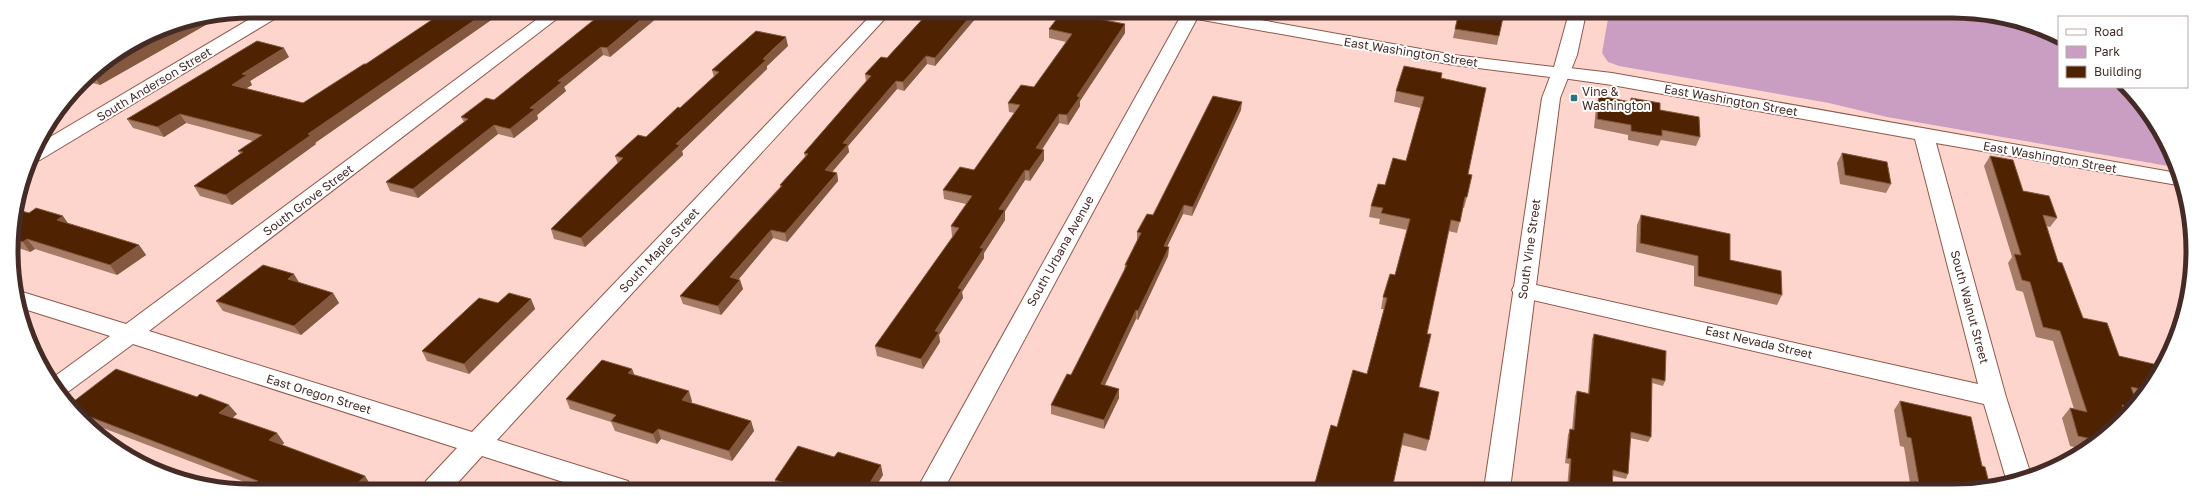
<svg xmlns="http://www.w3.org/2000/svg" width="2204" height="502" font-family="'Golos Text',sans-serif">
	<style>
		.green { fill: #c99ec2 }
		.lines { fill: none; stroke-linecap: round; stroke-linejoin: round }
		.minor-casing { stroke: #91574c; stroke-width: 2 }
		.secondary-casing { stroke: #91574c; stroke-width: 2 }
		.minor { fill: #fff; fill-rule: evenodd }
		.secondary { fill: #fff; fill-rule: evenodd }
		.wall { fill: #a67c66 }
		.shaded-wall { fill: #84583e }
		.building { fill: #4f2301; stroke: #84583e }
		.poi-dot { fill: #2c727f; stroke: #fff; stroke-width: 1.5 }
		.labels { text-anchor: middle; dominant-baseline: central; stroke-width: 4; stroke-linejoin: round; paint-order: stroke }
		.street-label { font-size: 12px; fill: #452b26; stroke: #fff }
		.poi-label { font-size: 12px; fill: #452b26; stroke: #fff; text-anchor: start }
		.rim { fill: none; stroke: #452b26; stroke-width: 5 }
	</style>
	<rect width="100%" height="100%" fill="#fed5cc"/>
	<path class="green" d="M1609,13H1985L2059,38V87H2123L2144,105L2174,167L1887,117L1829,103L1619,66L1608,62L1602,53Z"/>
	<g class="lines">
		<defs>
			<g id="minor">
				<path d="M263,11H284L281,15L40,160L31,162L35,146Z"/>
				<path d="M548,11H567L149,331L472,432L874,12H891L497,440L628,481L632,489H585L482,456L452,489H422L426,481L457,448L133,344L61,397L51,379L110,336L21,308L19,291L126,324Z"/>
				<path d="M1183,12L1200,13L944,489H917Z"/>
				<path d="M1561,67L1612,73L2177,173L2183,186L1936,143L2006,397L2031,475L2007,482L1984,404L1515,296L1512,290L1515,284L1523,282L1978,384L1915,139L1612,85L1555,77L1552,73L1555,69Z"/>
			</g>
			<path id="secondary" d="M1178,12H1216L1454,55L1554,67L1569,13H1586L1577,55L1560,98L1510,489H1484L1542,98L1550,77L1454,65L1186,17L1180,16Z"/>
		</defs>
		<use href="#minor" class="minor-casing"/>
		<use href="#secondary" class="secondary-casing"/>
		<use href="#minor" class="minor"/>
		<use href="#secondary" class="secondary"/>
	</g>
	<g class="wall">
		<path d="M445,11H504L315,143L316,144L232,205L200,196L194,186L240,154L238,151L253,141L186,123L164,137L133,128L127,119L289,57L250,81L252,85L246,88L303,103L366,64Z"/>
		<path d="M605,11L664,12L610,57L603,55L564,87L566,91L537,115L538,119L514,138L498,134L418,198L390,191L386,182L464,122L461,117L494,100Z"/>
		<path d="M917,12H981L935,66L927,64L904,91L897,89L848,146L849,152L832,172L837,173L838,181L787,242L773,238L738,280H740L743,289L721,315L683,304L680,296L780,187V185L805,157L804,153L866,81L865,74L887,58L923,18L918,17Z"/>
		<path d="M1459,12L1499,36L1497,45L1453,38Z"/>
		<path d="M218,18L100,85L85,81L93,71L159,29Z"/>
		<path d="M1125,24V33L1080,101V106L1068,125L1059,123L1042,150L1044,160L1030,181L1025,180L1005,211V220L984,253V258L962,292L963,298L939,335L940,342L923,369L877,356L875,346L953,236H952L951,226L966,204L944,199L943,190L974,170L1015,113L1009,112L1008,103L1034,87L1066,42L1049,38V29Z"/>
		<path d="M788,46L767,66V69L682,151L683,155L585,247L554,239L551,229L618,164L615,156L646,137L680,108L714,77L712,70Z"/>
		<path d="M1442,73L1441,78L1468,174L1467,197L1464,208H1463L1457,233L1448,231L1427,334L1419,387L1429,440L1426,451L1402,445L1392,489H1314L1315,483L1337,427L1367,374L1384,309H1381L1383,297L1395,275L1407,230L1379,224L1380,219L1369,217L1371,206L1385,185L1406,161L1421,108L1394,102L1396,91Z"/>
		<path d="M1599,96L1630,102L1631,98L1660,110L1700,137L1696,146L1661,140L1658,146L1628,140V135L1594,128L1596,106Z"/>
		<path d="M1241,110L1192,216L1183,214L1167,247H1169L1168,256L1138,320L1136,319L1105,385L1119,389V398L1104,429L1051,414V405L1071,375L1124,271L1125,265L1137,241V232L1153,215Z"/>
		<path d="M1842,153L1891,184L1886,193L1840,184L1837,163Z"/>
		<path d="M1990,156L2023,191L2057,218L2050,227L2046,226L2058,262L2083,318L2119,356L2162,366L2138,400H2136V401L2123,421L2083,449L2070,446L2062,418L2070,408L2074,409L2053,341L2036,337L2023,292L2016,290L2008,263L2012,257L1984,166Z"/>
		<path d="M29,213L68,223L139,245L146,255L117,275L35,249L30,252L13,246L12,235Z"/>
		<path d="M1641,215L1730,260L1782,295L1777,305L1694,286V266L1636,252L1637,225Z"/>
		<path d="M333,293L339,303L301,335L223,311L216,301Z"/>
		<path d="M531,299L535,309L469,374L427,361L422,351L498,303Z"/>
		<path d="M1594,334L1665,381L1663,386L1652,383L1651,437L1648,442L1630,438L1628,474L1626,479L1613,476L1612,489H1567L1569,464L1565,463L1568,435L1570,429L1572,430L1575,396L1577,391L1588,393L1592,339Z"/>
		<path d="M632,369L634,375L692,401L691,403L751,421L754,431L732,461L661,439L657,444L615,431L611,422L570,409L566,399Z"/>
		<path d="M1900,401L1982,466L1984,489H1911L1904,447L1900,446L1894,410Z"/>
		<path d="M69,405L237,414L232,418L277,433L284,443L282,445L365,476L371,486L368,489H253L251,486L252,485L90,423Z"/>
		<path d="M883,475L874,489H777L775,480Z"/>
	</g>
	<g class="shaded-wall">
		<path d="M488,11H504L315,143L316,144L232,205L226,195L308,134Z"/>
		<path d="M651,11L664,12L610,57L607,48Z"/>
		<path d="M974,12H981L935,66V58Z"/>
		<path d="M218,18L100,85L94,76L185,24Z"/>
		<path d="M1125,24V33L1080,101V106L1068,125L1067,115L1077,96Z"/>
		<path d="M786,37L788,46L767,66V69L682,151L683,155L585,247L581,238Z"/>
		<path d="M601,47L603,55L564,87L566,91L537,115L538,119L514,138L510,129L558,81Z"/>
		<path d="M284,48L289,57L250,81L252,85L237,94L232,85L242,74Z"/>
		<path d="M926,56L927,64L904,91L903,82Z"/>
		<path d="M896,81L897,89L848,146L849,152L827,178L825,170L843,143Z"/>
		<path d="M1242,102L1241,110L1192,216L1193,207Z"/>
		<path d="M180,114L186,123L164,137L158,127Z"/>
		<path d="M1059,114V123L1036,158V148Z"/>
		<path d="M494,125L498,134L418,198L413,189Z"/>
		<path d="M1044,150V160L1030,181L1029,171Z"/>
		<path d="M1025,170V180L1005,211V220L984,253V258L962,292L963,298L939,335L940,342L923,369L921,359L935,331L980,248L999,209Z"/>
		<path d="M837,173L838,181L787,242L785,233Z"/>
		<path d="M1184,205L1183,214L1163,255L1164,246Z"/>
		<path d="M63,216L70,226L57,220Z"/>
		<path d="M771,230L773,238L733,286L730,277Z"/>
		<path d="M27,239L35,249L30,252L23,242Z"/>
		<path d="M139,245L146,255L117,275L110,265Z"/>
		<path d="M1169,247L1168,256L1138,320V311Z"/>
		<path d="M294,274L300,284L288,279Z"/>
		<path d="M740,280L743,289L721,315L718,306Z"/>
		<path d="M333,293L339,303L301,335L294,326Z"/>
		<path d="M531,299L535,309L469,374L464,364Z"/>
		<path d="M1136,310V319L1101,393V384Z"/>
		<path d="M632,369L636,379L628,373Z"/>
		<path d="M1119,389V398L1104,429V420Z"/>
		<path d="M689,391L692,401L685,410L682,400Z"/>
		<path d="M229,405L237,414L226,423L219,413Z"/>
		<path d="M751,421L754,431L732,461L729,451Z"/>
		<path d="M658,429L661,439L657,444L653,434Z"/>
		<path d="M277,433L284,443L277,450L269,440Z"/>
		<path d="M881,465L883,475L874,489H866Z"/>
		<path d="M365,476L371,486L368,489H351Z"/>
	</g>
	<g class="building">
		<path d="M445,11H488L308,134L311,135L226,195L194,186L243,152L238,151L262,135L180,114L158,127L127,119L257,41L284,48L242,74L247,75L232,85L303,103L364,64H366Z"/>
		<path d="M605,11H651L607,48L601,47L558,81L562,82L530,108L535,109L510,129L494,125L413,189L386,182L468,119L461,117L486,98L494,100Z"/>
		<path d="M929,12H974L935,58L926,56L903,82L896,81L843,143L848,144L825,170L837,173L785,233L771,230L730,277L740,280L718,306L680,296L782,186L780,185L808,154L804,153L871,76L865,74L881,57L887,58Z"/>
		<path d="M1062,12L1125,24L1077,96L1080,97L1067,115L1059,114L1036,148L1044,150L1029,171L1025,170L999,209L1005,210L980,248H984L958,288L962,289L935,331L939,332L921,359L875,346L959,228L951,226L972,196L943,190L960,167L974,170L1020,105L1008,103L1021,85L1034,87L1072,34L1049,29Z"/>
		<path d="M1459,12L1504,13L1499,36L1455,29Z"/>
		<path d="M185,24L94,76L90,74L93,71L159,29Z"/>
		<path d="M756,31L786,37L763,59L766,60L676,144L680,145L581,238L551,229L623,158L615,156L638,135L646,137L678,107L680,108L719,72L712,70Z"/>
		<path d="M1404,66L1442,73L1441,78L1486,88L1468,174L1472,175L1467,197H1465L1460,222L1451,220L1427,334H1431L1419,387L1439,392L1429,440L1404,433L1392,489H1338L1315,483L1331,425L1337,427L1353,370L1367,374L1387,298L1383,297L1390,274L1395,275L1410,219L1381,213L1383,208L1371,206L1378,184L1385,185L1393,158L1406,161L1424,97L1396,91Z"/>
		<path d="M1213,96L1242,102L1193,207L1184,205L1164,246L1169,247L1138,311L1136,310L1101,384L1119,389L1104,420L1051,405L1067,374L1071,375L1127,265H1125L1141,233L1137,232L1147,214L1153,215Z"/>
		<path d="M1599,96L1631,102V98L1660,103V110L1699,117L1700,137L1662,130V136L1631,131V125L1597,119Z"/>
		<path d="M1842,153L1887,162L1891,184L1845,175Z"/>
		<path d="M1990,156L2013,160L2023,191L2049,196L2057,218L2043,215L2058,262L2062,263L2083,318L2107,323L2119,356L2162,366L2145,390L2131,387L2136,401L2132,408L2122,405L2126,417L2123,421L2093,442L2092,439L2078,436L2070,408L2087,412L2060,331L2043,327L2030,282L2022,280L2014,254L2021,255Z"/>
		<path d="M36,208L63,216L57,220L139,245L110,265L27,239L23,242L12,238V235L18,210L29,213Z"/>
		<path d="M1641,215L1730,234V260L1781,271L1782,295L1698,276V256L1640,243Z"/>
		<path d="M263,265L294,274L288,279L333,293L294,326L216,301Z"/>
		<path d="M509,293L531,299L464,364L422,351L479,298L498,303Z"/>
		<path d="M1594,334L1666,351L1665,381L1652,378L1651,437L1631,432L1628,474L1613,470L1612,489H1569L1571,459L1567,458L1570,429L1574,430L1577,391L1589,394Z"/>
		<path d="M602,360L632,369L628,373L689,391L682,400L751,421L729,451L658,429L653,434L611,421L616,415L566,399Z"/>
		<path d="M116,369L197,397L200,394L229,405L219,413L277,433L269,440L365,476L351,489H259L251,486L258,481L77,412L69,405Z"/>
		<path d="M1900,401L1971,417L1982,466L1985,467L1990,487L1984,489H1920L1911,438L1907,437Z"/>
		<path d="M798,446L834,457L838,452L881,465L866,489H804L775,480Z"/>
	</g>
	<rect class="poi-dot" x="1570" y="94" width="8" height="8" rx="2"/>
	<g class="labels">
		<g class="street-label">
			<text transform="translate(1411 52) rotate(9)">East Washington Street</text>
			<text transform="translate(154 84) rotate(-31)">South Anderson Street</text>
			<text transform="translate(1731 100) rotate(10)">East Washington Street</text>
			<text transform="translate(2050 157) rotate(10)">East Washington Street</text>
			<text transform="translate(308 200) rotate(-37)">South Grove Street</text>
			<text transform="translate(1529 249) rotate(-82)">South Vine Street</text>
			<text transform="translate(659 250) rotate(-47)">South Maple Street</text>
			<text transform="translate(1060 251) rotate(-61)">South Urbana Avenue</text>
			<text transform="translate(1970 307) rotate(75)">South Walnut Street</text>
			<text transform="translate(1759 342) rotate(13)">East Nevada Street</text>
			<text transform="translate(319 394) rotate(17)">East Oregon Street</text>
		</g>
		<g class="poi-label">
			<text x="1582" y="91">Vine &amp;<tspan x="1582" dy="14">Washington</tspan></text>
		</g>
	</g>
	<path d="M0 0H2204V502H0ZM251 18H1953A233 233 0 0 1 2186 251V251A233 233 0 0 1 1953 484H251A233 233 0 0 1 18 251V251A233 233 0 0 1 251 18Z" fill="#fff" fill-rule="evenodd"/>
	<path class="rim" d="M251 18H1953A233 233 0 0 1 2186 251V251A233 233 0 0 1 1953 484H251A233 233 0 0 1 18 251V251A233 233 0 0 1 251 18Z"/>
	<rect x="2058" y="16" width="130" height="72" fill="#ffffff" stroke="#b5aaa8"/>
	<rect x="2066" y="29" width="20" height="6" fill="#ffffff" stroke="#b5aaa8"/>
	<text x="2094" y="36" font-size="12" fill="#452b26">Road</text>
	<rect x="2066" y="46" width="20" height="12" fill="#c99ec2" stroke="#b5aaa8"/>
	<text x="2094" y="56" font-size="12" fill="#452b26">Park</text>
	<rect x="2066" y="66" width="20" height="12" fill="#4f2301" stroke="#b5aaa8"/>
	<text x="2094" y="76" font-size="12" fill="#452b26">Building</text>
</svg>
